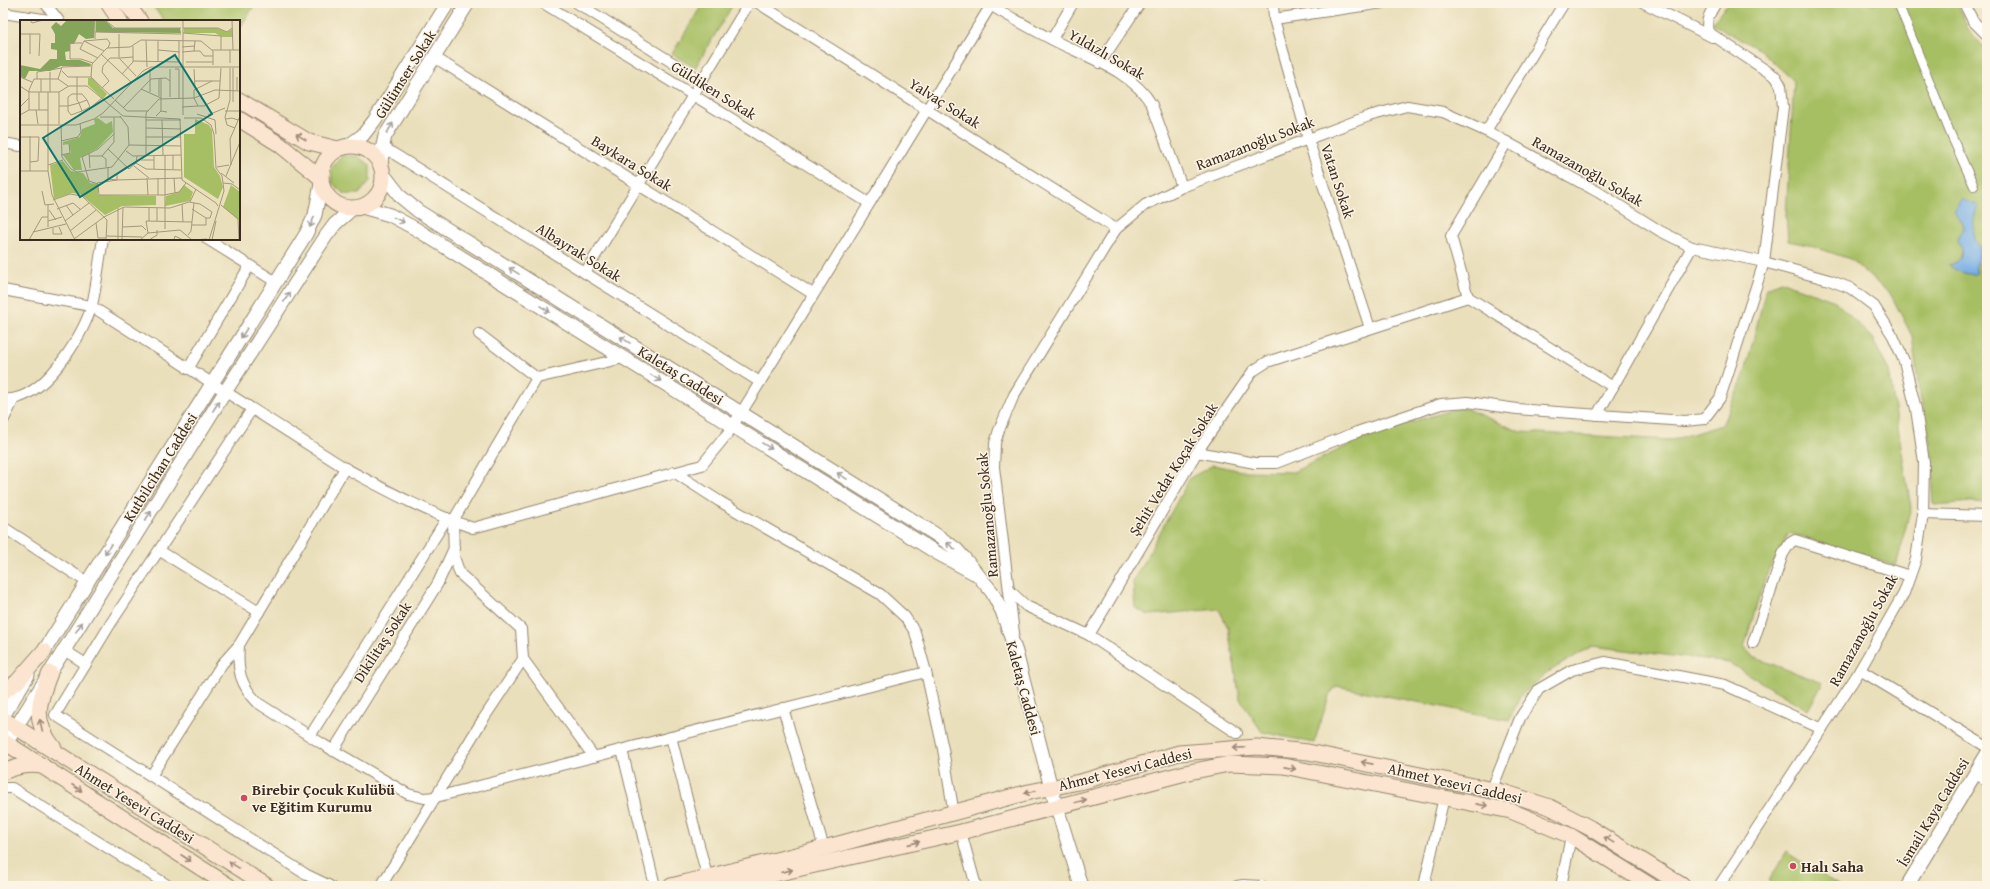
<svg xmlns="http://www.w3.org/2000/svg" width="1990" height="889" font-family="'Gentium Book Plus',serif">
	<style>
		.green { fill: #a7bf64; stroke: #717441 }
		.water { fill: #77afe6; stroke: #596c82 }
		.lines { fill: none; stroke-linecap: round; stroke-linejoin: round }
		.pedestrian-casing { stroke: #92846c; stroke-width: 10 }
		.minor-casing { stroke: #92846c; stroke-width: 12 }
		.tertiary-casing { stroke: #92846c; stroke-width: 15 }
		.secondary-casing { stroke: #92846c; stroke-width: 17 }
		.pedestrian { stroke: #fff; stroke-width: 8 }
		.minor { stroke: #fff; stroke-width: 10 }
		.tertiary { stroke: #fff; stroke-width: 13 }
		.secondary { stroke: #fce5d0; stroke-width: 15 }
		.oneway { stroke: #a79f9a }
		.oneway2 { stroke: #9c8877 }
		.poi-dot { fill: #d1495b; stroke: #fcf5e5; stroke-width: 1.5 }
		.labels { text-anchor: middle; dominant-baseline: central; stroke-width: 3; stroke-linejoin: round; paint-order: stroke }
		.street-label { font-size: 15px; fill: #3b2a1e; stroke: #fcf5e5 }
		.poi-label { font-size: 15px; font-weight: bold; fill: #3b2a1e; stroke: #fcf5e5; text-anchor: start }
		.inset-road { fill: none; stroke: #a4977c; stroke-width: 1 }
		.view { fill: #0f766e; fill-opacity: 0.15; stroke: #0f766e; stroke-width: 2 }
		.inset-edge { fill: none; stroke: #3b2a1e; stroke-width: 2 }
	</style>
	<rect width="100%" height="100%" fill="#fcf5e5"/>
	<filter id="ink" filterUnits="userSpaceOnUse"><feTurbulence type="fractalNoise" baseFrequency=".025" numOctaves="2"/><feDisplacementMap in="SourceGraphic" scale="8" xChannelSelector="R" yChannelSelector="G"/><feConvolveMatrix kernelMatrix="1 2 1 2 8 2 1 2 1" color-interpolation-filters="sRGB"/></filter>
	<filter id="wash" filterUnits="userSpaceOnUse"><feTurbulence type="fractalNoise" baseFrequency=".012" numOctaves="4" result="noise"/><feDisplacementMap in="SourceGraphic" scale="16" xChannelSelector="R" yChannelSelector="G"/><feGaussianBlur stdDeviation="0.9" result="paint"/><feColorMatrix in="noise" values="0 0 0 0 0 0 0 0 0 0 0 0 0 0 0 0 0 1.4 0 .05"/><feComposite in="paint" operator="in"/></filter>
	<g filter="url(#wash)">
		<rect width="100%" height="100%" fill="#eadfbb"/>
		<g class="green">
			<path d="M150,3H256L239,29V21H165Z"/>
			<path d="M703,3H734L695,68L672,54Z"/>
			<path d="M1728,3H1957L1968,29L1987,51V503L1972,502L1934,505L1930,443L1919,391L1912,336L1891,295L1850,259L1808,245L1788,241L1786,215L1794,81L1760,50L1712,24Z"/>
			<path d="M342,156H357L370,165V181L359,194H344L332,183L331,168Z"/>
			<path d="M1780,281L1835,301L1872,338L1889,371L1911,508L1895,566L1789,533L1765,578L1744,647L1753,657L1823,683L1808,710L1729,663L1592,646L1550,671L1520,696L1509,720L1336,686L1329,696L1314,743L1262,732L1240,699L1228,628L1219,609L1149,615L1135,608L1133,581L1190,478L1213,465L1242,471L1293,472L1374,433L1462,407L1521,432L1672,440L1722,425L1744,376L1766,289Z"/>
			<path d="M1786,852L1838,885V886H1776L1768,881Z"/>
		</g>
		<path class="water" d="M1961,199L1973,204L1975,202L1978,206C1974,217 1971,230 1976,241C1978,244 1980,246 1980,250C1979,259 1973,263 1977,274C1966,276 1956,270 1948,265C1959,263 1962,259 1962,248L1957,242L1958,236L1964,228L1963,223L1954,211Z"/>
	</g>
	<g filter="url(#ink)">
		<g class="lines">
			<defs>
				<path id="pedestrian" d="M1898,3L1951,135L1974,186"/>
				<g id="minor">
					<path d="M45,3L59,21"/>
					<path d="M543,3L869,203"/>
					<path d="M577,3L702,81"/>
					<path d="M758,3L1116,229"/>
					<path d="M987,3C1008,16 1030,28 1051,39C1085,57 1132,70 1152,105L1182,187"/>
					<path d="M1273,3L1274,19L1308,139L1370,328"/>
					<path d="M1644,3L1712,37"/>
					<path d="M1964,3L1973,21L1987,35"/>
					<path d="M3,13L56,21"/>
					<path d="M1274,19L1383,3"/>
					<path d="M1052,39L1073,3"/>
					<path d="M434,57L813,294"/>
					<path d="M1100,63L1140,3"/>
					<path d="M1486,131L1564,3"/>
					<path d="M3,143L21,146"/>
					<path d="M383,147L760,382"/>
					<path d="M207,239L276,282"/>
					<path d="M585,273L749,3"/>
					<path d="M3,290L91,306L345,468C386,490 428,513 473,528L702,465L728,433L746,405L991,5"/>
					<path d="M1468,297L1451,236L1507,142"/>
					<path d="M1468,297L1613,387"/>
					<path d="M479,334L537,378L624,358"/>
					<path d="M188,369L250,265"/>
					<path d="M3,399C41,404 83,337 92,305C97,284 99,261 103,239"/>
					<path d="M252,409L111,623L55,715L307,875L330,886"/>
					<path d="M1597,415L1692,247"/>
					<path d="M3,421L14,399"/>
					<path d="M1197,452L1255,463H1277L1357,432L1441,404L1468,402L1517,409L1685,421L1704,419L1720,398L1764,262L1783,107L1781,86L1776,77L1708,32C1705,20 1710,13 1716,3"/>
					<path d="M674,472L719,501L880,594L905,617L915,632L926,672L943,749L954,814"/>
					<path d="M1923,514L1987,516"/>
					<path d="M453,521L454,557L460,574L521,629L523,659L594,757"/>
					<path d="M453,521L537,378"/>
					<path d="M3,527L87,582"/>
					<path d="M160,551L259,612"/>
					<path d="M1009,590L1026,606L1089,635L1237,733"/>
					<path d="M1014,633L994,467L995,443L999,430L1014,395L1116,229L1145,205L1182,187L1369,116L1407,106L1443,112L1490,133L1598,192L1660,231L1692,247L1764,262L1829,280L1850,288L1874,306L1893,336L1904,361L1916,409L1924,462L1923,514L1916,559L1904,593L1857,675L1719,886"/>
					<path d="M1089,635L1197,452L1253,371L1267,362L1468,297"/>
					<path d="M1753,643L1783,554L1790,543L1795,540L1910,576"/>
					<path d="M239,645C237,670 240,685 258,703L324,745L408,794L424,798L436,797L926,672"/>
					<path d="M64,650L86,664"/>
					<path d="M1860,670L1987,747"/>
					<path d="M783,708L824,848"/>
					<path d="M310,736L447,518"/>
					<path d="M671,737L707,876"/>
					<path d="M622,750L655,886"/>
					<path d="M333,751L438,583L454,548"/>
					<path d="M1975,773L1987,781"/>
					<path d="M151,776L222,664L239,645L345,468"/>
					<path d="M3,788H12L169,886"/>
					<path d="M1492,789L1520,718L1539,689L1572,670L1605,662L1725,685L1822,729"/>
					<path d="M961,832L976,886"/>
					<path d="M381,886L482,721L523,659"/>
					<path d="M1237,886L1243,885L1262,886"/>
					<path d="M1424,886L1444,797"/>
					<path d="M1561,886L1571,836"/>
				</g>
				<g id="tertiary">
					<path d="M348,146L363,135L374,121L448,3"/>
					<path d="M381,165L382,150L385,136L468,3"/>
					<path d="M384,175L401,197L418,211L935,534L956,549L964,558L992,592L1002,611L1016,652L1051,788L1081,886"/>
					<path d="M362,207L390,215L416,229L937,553L974,573"/>
					<path d="M39,659L306,234L315,215L321,184"/>
					<path d="M3,716L28,675"/>
					<path d="M3,748L225,392L326,236L335,224L352,209"/>
					<path d="M1907,886L1987,754"/>
				</g>
				<g id="secondary">
					<path d="M108,3L120,21"/>
					<path d="M126,3L140,21"/>
					<path d="M239,100L309,142L338,149"/>
					<path d="M239,119L279,144L321,178"/>
					<circle cx="352" cy="177" r="31"/>
					<path d="M50,673C38,703 32,721 54,748"/>
					<path d="M3,692L17,682L44,651"/>
					<path d="M3,719L267,886"/>
					<path d="M3,741L229,886"/>
					<path d="M3,772C17,766 28,764 43,766"/>
					<path d="M671,886L824,848L1029,792L1084,781L1179,753L1257,747L1308,752L1503,792L1550,807L1590,828L1683,886"/>
					<path d="M722,886L961,832L1189,772L1229,764L1283,766L1511,811L1571,836L1651,886"/>
				</g>
			</defs>
			<use href="#pedestrian" class="pedestrian-casing"/>
			<use href="#minor" class="minor-casing"/>
			<use href="#tertiary" class="tertiary-casing"/>
			<use href="#secondary" class="secondary-casing"/>
			<use href="#pedestrian" class="pedestrian"/>
			<use href="#minor" class="minor"/>
			<use href="#tertiary" class="tertiary"/>
			<use href="#secondary" class="secondary"/>
		</g>
		<defs><path id="oneway-shaft" d="M-6 0H5M1.5-3L5.5 0L1.5 3" fill="none" stroke-width="1.6" stroke-linecap="round" stroke-linejoin="round"/></defs>
		<g class="oneway">
			<use href="#oneway-shaft" transform="translate(390 128) rotate(-60)"/>
			<use href="#oneway-shaft" transform="translate(399 220) rotate(26)"/>
			<use href="#oneway-shaft" transform="translate(312 222) rotate(113)"/>
			<use href="#oneway-shaft" transform="translate(514 271) rotate(-148)"/>
			<use href="#oneway-shaft" transform="translate(287 297) rotate(-57)"/>
			<use href="#oneway-shaft" transform="translate(545 309) rotate(32)"/>
			<use href="#oneway-shaft" transform="translate(244 333) rotate(122)"/>
			<use href="#oneway-shaft" transform="translate(625 340) rotate(-148)"/>
			<use href="#oneway-shaft" transform="translate(656 378) rotate(32)"/>
			<use href="#oneway-shaft" transform="translate(216 406) rotate(-58)"/>
			<use href="#oneway-shaft" transform="translate(767 446) rotate(32)"/>
			<use href="#oneway-shaft" transform="translate(842 476) rotate(-148)"/>
			<use href="#oneway-shaft" transform="translate(148 516) rotate(-58)"/>
			<use href="#oneway-shaft" transform="translate(951 546) rotate(-141)"/>
			<use href="#oneway-shaft" transform="translate(108 549) rotate(122)"/>
			<use href="#oneway-shaft" transform="translate(79 627) rotate(-58)"/>
		</g>
		<g class="oneway2">
			<use href="#oneway-shaft" transform="translate(301 137) rotate(-149)"/>
			<use href="#oneway-shaft" transform="translate(41 725) rotate(-103)"/>
			<use href="#oneway-shaft" transform="translate(1239 748) rotate(178)"/>
			<use href="#oneway-shaft" transform="translate(1367 763) rotate(-169)"/>
			<use href="#oneway-shaft" transform="translate(1290 768) rotate(11)"/>
			<use href="#oneway-shaft" transform="translate(77 788) rotate(33)"/>
			<use href="#oneway-shaft" transform="translate(1030 792) rotate(167)"/>
			<use href="#oneway-shaft" transform="translate(1081 801) rotate(-15)"/>
			<use href="#oneway-shaft" transform="translate(1482 805) rotate(11)"/>
			<use href="#oneway-shaft" transform="translate(1609 840) rotate(-148)"/>
			<use href="#oneway-shaft" transform="translate(914 843) rotate(-13)"/>
			<use href="#oneway-shaft" transform="translate(186 858) rotate(33)"/>
			<use href="#oneway-shaft" transform="translate(234 865) rotate(-148)"/>
			<use href="#oneway-shaft" transform="translate(787 871) rotate(-13)"/>
		</g>
	</g>
	<g class="poi-dot">
		<circle cx="244" cy="798" r="4"/>
		<circle cx="1793" cy="866" r="4"/>
	</g>
	<g class="labels">
		<g class="street-label">
			<text transform="translate(1107 54) rotate(30)">Yıldızlı Sokak</text>
			<text transform="translate(405 74) rotate(-58)">Gülümser Sokak</text>
			<text transform="translate(714 90) rotate(32)">Güldiken Sokak</text>
			<text transform="translate(945 103) rotate(32)">Yalvaç Sokak</text>
			<text transform="translate(1255 143) rotate(-21)">Ramazanoğlu Sokak</text>
			<text transform="translate(632 163) rotate(32)">Baykara Sokak</text>
			<text transform="translate(1588 171) rotate(30)">Ramazanoğlu Sokak</text>
			<text transform="translate(1338 181) rotate(72)">Vatan Sokak</text>
			<text transform="translate(579 252) rotate(32)">Albayrak Sokak</text>
			<text transform="translate(681 375) rotate(32)">Kaletaş Caddesi</text>
			<text transform="translate(160 467) rotate(-58)">Kutbilcihan Caddesi</text>
			<text transform="translate(1173 469) rotate(-58)">Şehit Vedat Koçak Sokak</text>
			<text transform="translate(987 515) rotate(-95)">Ramazanoğlu Sokak</text>
			<text transform="translate(1863 630) rotate(-61)">Ramazanoğlu Sokak</text>
			<text transform="translate(382 642) rotate(-57)">Dikilitaş Sokak</text>
			<text transform="translate(1024 688) rotate(75)">Kaletaş Caddesi</text>
			<text transform="translate(1125 769) rotate(-14)">Ahmet Yesevi Caddesi</text>
			<text transform="translate(1455 783) rotate(13)">Ahmet Yesevi Caddesi</text>
			<text transform="translate(135 803) rotate(32)">Ahmet Yesevi Caddesi</text>
			<text transform="translate(1933 812) rotate(-59)">İsmail Kaya Caddesi</text>
		</g>
		<g class="poi-label">
			<text x="252" y="789">Birebir Çocuk Kulübü<tspan x="252" dy="17">ve Eğitim Kurumu</tspan></text>
			<text x="1801" y="866">Halı Saha</text>
		</g>
	</g>
	<g transform="translate(20 20)">
		<rect width="220" height="220" fill="#eadfbb"/>
		<path d="M164,8H197L207,12L212,9L213,17H202L195,13H164ZM68,58H72L87,74L83,79L68,65ZM78,98L86,104L92,101L93,112L78,128L60,138L62,150H54L43,135L51,133L49,124L43,125V122L60,117L62,109L75,104L74,99ZM175,99L189,105L192,110L194,147L200,156L203,167L198,179L164,157V114H175ZM43,141L51,151L63,153L70,163L78,164V175L136,176V185L102,186L85,195L60,174L52,173L34,179L30,145ZM164,165L173,172L170,181L145,186L146,176L159,172ZM211,165L220,172V201L203,187Z" fill="#a7bf64"/>
		<path d="M47,0H75L74,18L66,19L59,14L54,24H50V31L45,32L46,40H60L71,44L70,46H41L30,51H9L5,59L0,56V45L20,49L30,39H37V30L31,29V23H35V14L31,7L36,2L41,6ZM76,0H85L93,8H160L161,13L76,12Z" fill="#85a65a"/>
		<path class="inset-road" d="M10,0L12,3L23,0M85,0L95,8H161M163,0V95M212,0L213,30M163,8H198L207,12L212,8M75,12L161,14M163,13L201,16V30M0,14H20L19,36M10,14V34M99,14V38L116,56M75,19V0M126,20L127,47M64,21L84,31M138,21V42M62,23H50V39H61L73,43M162,27L175,26M138,30L160,32M192,30H220M174,31H180L184,36H193M162,32L174,31L175,21M81,34L111,62M78,38L60,29L64,21L87,19L90,23L88,28M100,38L113,37M113,41L159,42V21M166,42H193M210,43V30M210,48V80L205,97L207,105L215,108M213,48V82M130,49V72M155,49H159V78M174,49L175,68M42,51L48,57H71M102,54L113,42V26M0,57L12,62M57,57V80L59,83L62,91L70,87L67,80L59,83L48,86V91L51,95L62,91M139,58V76M17,59V52L42,48M21,59V72M38,59L48,66M174,61H200M192,61L174,70V78L178,86H184L199,78L201,48M0,66L9,72H39L49,66H67L103,96L160,99M82,68L89,61L82,52L83,46L90,38H99M121,69L141,78M217,70V57M19,72V90M28,72V151L32,175L55,220M30,72V52M39,72V104M150,77V49M141,78V58M141,78V91M94,79L71,57L72,44L87,28L110,27L121,20L181,21L193,31V45M95,80L107,91H128M39,86H48V77L52,74H62L67,80M0,87L9,78M162,87L178,86M70,88L82,78M103,88L131,59L146,58L150,61M9,90V70L14,59H38L42,47L71,46M16,90L18,104M205,91H220M177,94L195,100L196,114M0,95L9,90H28M188,95L205,88M136,96L141,91L147,92M80,97H101M164,98H181L191,105L194,114L196,148L202,156L203,163L212,164L220,170M160,99L162,160L196,183L198,186M206,99L212,98L218,100M126,100H161M142,100L143,135M0,105H56L74,99L83,93L123,51L131,47H220M41,105L42,137L51,149L57,152L92,147L109,125L108,107L100,96M126,108L161,109M94,114L78,129L62,137L69,161L78,164L79,175H144L159,172L166,163M0,117H19L18,141L10,142M0,117V130M126,117H161M41,121L58,117L61,112L60,104M109,125L161,126M88,129L109,149L116,143L117,136M0,130V147M106,131L113,136L161,135M69,133L70,148M41,135L50,133L49,124M126,135V93L139,79L174,78L195,70L220,71M134,135V149M69,136H82M82,136L94,122V97M82,136L86,139V147M121,140H134M116,143L126,149L161,150M28,145L43,140M211,145L210,119L220,96M114,146L129,158M88,147V159L97,160V154L107,146M197,147L209,145M153,149V135M0,151H28M10,151V116M201,153L214,163M206,156L220,122M127,158L128,175M154,158L155,173M77,163L97,160L162,158M22,171L25,185L34,184M138,175V158M33,180L50,174L62,176L87,200L86,220M170,182L176,169M162,184L163,202M46,185L53,195M201,185L218,199L219,220M37,189L53,183L60,189M29,190L36,200M28,201L42,197M45,201L69,183M129,201V187M137,201V188M76,203L78,218H86M172,205H186V198M28,207V185M103,207L122,206L126,210M33,208V214H42L39,207M145,209V135M50,211L76,190M13,212L46,204M128,213L160,210L172,220M168,215L171,211L174,183M86,216L122,217M54,219L84,197L104,187L150,188L169,182L180,184L192,192L190,198H186L172,189M9,220L22,197H28M98,220V188M102,220L103,187M120,220L128,213L126,201L172,202M129,220L137,215V210M154,220L155,216L163,220M172,220L187,219M189,220L204,171L203,163M192,220L196,201"/>
		<path class="view" d="M155,35L192,94L60,177L23,118Z"/>
		<rect width="220" height="220" class="inset-edge"/>
	</g>
	<rect width="1990" height="889" fill="none" stroke="#fcf5e5" stroke-width="16"/>
</svg>
